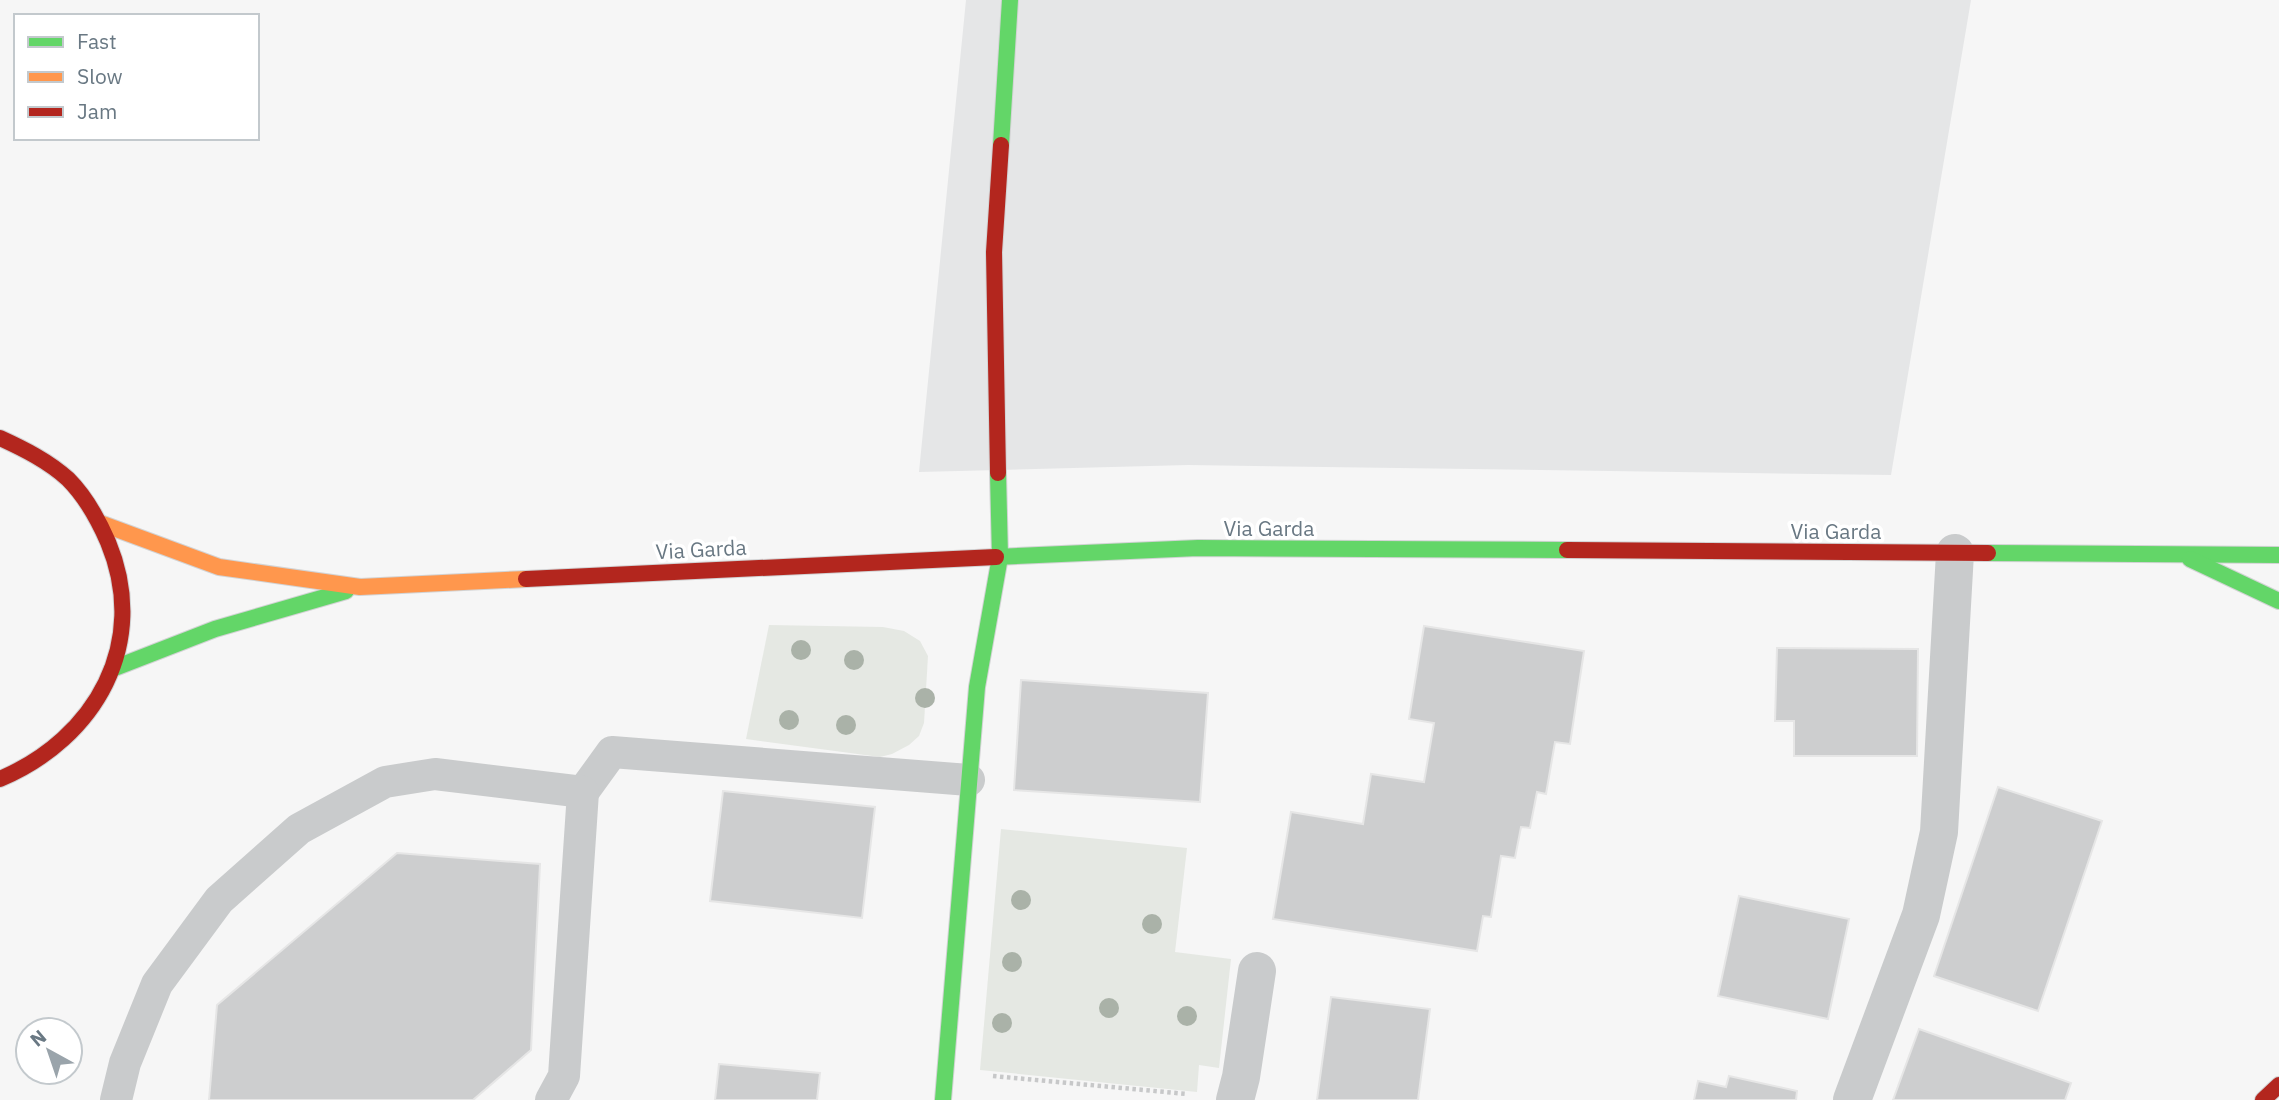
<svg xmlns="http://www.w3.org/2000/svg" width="2279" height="1100" font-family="'IBM Plex Sans',sans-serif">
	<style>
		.built { fill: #e5e6e7 }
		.green { fill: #e5e8e3 }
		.building { fill: #cdcecf; stroke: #e6e6e6; stroke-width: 2 }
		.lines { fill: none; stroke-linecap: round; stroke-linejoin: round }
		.fast-casing { stroke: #d2d3d4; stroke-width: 18 }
		.slow-casing { stroke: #d2d3d4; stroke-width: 18 }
		.jam-casing { stroke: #d2d3d4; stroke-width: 18 }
		.path { stroke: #c7c8c9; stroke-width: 4.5; stroke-dasharray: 3.5 3.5; stroke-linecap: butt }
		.lane { stroke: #c9cbcc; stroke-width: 32 }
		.street { stroke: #c9cbcc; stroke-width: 38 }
		.fast { stroke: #63d668; stroke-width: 16 }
		.slow { stroke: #ff974d; stroke-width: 16 }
		.jam { stroke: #b3261e; stroke-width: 16 }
		.tree { fill: #aab2a8 }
		.labels { text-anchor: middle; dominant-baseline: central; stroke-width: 7; stroke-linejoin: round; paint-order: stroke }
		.street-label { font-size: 21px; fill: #697883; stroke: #fff }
	</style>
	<rect width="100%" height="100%" fill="#f6f6f6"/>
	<path class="built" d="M966,0H1971L1891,475L1188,465L919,472Z"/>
	<g class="green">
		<path d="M769,625L883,627L904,631L920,641L928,656L924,723L919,736L909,745L892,754L880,757L746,739Z"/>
		<path d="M1001,829L1187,848L1175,952L1231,959L1219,1068L1199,1065L1197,1092L980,1070Z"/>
	</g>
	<g class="building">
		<path d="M1424,626L1584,651L1570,744L1555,742L1546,794L1537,792L1530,828L1521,827L1515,858L1501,856L1491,917L1483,916L1477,951L1273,919L1291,812L1363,824L1371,774L1424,782L1434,723L1409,719Z"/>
		<path d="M1777,648L1918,649L1917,756H1794V721H1775Z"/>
		<path d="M1021,680L1208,693L1200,802L1014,790Z"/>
		<path d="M1998,787L2102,821L2038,1011L1934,976Z"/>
		<path d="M723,791L875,807L862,918L710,901Z"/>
		<path d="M397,853L540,864L531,1050L473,1100H209L217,1005Z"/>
		<path d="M1739,896L1849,919L1828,1019L1718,996Z"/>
		<path d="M1331,997L1430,1009L1418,1100H1317Z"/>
		<path d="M1919,1029L2071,1083L2065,1100H1893Z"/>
		<path d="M719,1064L820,1073L817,1100H715Z"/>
		<path d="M1729,1076L1797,1091L1796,1100H1694L1698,1081L1726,1087Z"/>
	</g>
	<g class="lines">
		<defs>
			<g id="fast">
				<path d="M1001,145L1010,0"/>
				<path d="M1988,553L2279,555"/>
				<path d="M996,557L1198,548L1567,550"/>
				<path d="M2190,559L2279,601"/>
				<path d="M112,669L215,629L346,591"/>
				<path d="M943,1100L977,687L1000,557L998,473"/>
			</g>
			<path id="slow" d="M100,523L219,567L360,587L526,579"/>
			<g id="jam">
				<path d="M0,438C24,449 48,461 68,479C85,496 98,519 108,542C150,643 96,738 0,779"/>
				<path d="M998,473L994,252L1001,145"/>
				<path d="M1567,550L1988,553"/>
				<path d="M526,579L996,557"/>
				<path d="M2263,1100L2279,1085"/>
			</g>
		</defs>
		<use href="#fast" class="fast-casing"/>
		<use href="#slow" class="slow-casing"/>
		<use href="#jam" class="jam-casing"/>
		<path class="path" d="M993,1076L1187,1094"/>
		<g class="lane">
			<path d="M583,792L612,752L969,780"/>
			<path d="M116,1100L125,1063L157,984L219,900L299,829L385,782L435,774L583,792L564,1076L551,1100"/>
		</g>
		<g class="street">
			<path d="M1235,1100L1241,1077L1257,971"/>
			<path d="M1852,1100L1921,915L1939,832L1955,553"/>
		</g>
		<use href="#fast" class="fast"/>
		<use href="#slow" class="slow"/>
		<use href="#jam" class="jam"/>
	</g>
	<g class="tree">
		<circle cx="801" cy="650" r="10"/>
		<circle cx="854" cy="660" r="10"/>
		<circle cx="925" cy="698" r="10"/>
		<circle cx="789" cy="720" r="10"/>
		<circle cx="846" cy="725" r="10"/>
		<circle cx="1021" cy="900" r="10"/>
		<circle cx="1152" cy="924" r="10"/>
		<circle cx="1012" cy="962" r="10"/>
		<circle cx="1109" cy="1008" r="10"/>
		<circle cx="1187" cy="1016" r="10"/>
		<circle cx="1002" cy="1023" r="10"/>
	</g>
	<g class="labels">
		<g class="street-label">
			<text x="1269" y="528">Via Garda</text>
			<text x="1836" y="531">Via Garda</text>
			<text transform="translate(701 549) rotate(-3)">Via Garda</text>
		</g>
	</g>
	<rect x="14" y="14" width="245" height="126" fill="#ffffff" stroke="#c3c9cd" stroke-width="2"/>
	<rect x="28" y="37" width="35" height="10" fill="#63d668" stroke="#c3c9cd" stroke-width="2"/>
	<text x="77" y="49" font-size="21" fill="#697883">Fast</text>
	<rect x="28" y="72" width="35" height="10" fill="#ff974d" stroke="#c3c9cd" stroke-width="2"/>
	<text x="77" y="84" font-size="21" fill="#697883">Slow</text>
	<rect x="28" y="107" width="35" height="10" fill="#b3261e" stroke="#c3c9cd" stroke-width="2"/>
	<text x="77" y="119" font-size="21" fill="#697883">Jam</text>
	<g transform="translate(49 1051) rotate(320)"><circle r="33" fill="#ffffff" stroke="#c3c9cd" stroke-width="2"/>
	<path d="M0-5L12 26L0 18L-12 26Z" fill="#9aa4ab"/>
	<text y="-10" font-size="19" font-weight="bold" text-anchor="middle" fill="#697883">N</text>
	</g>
</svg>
